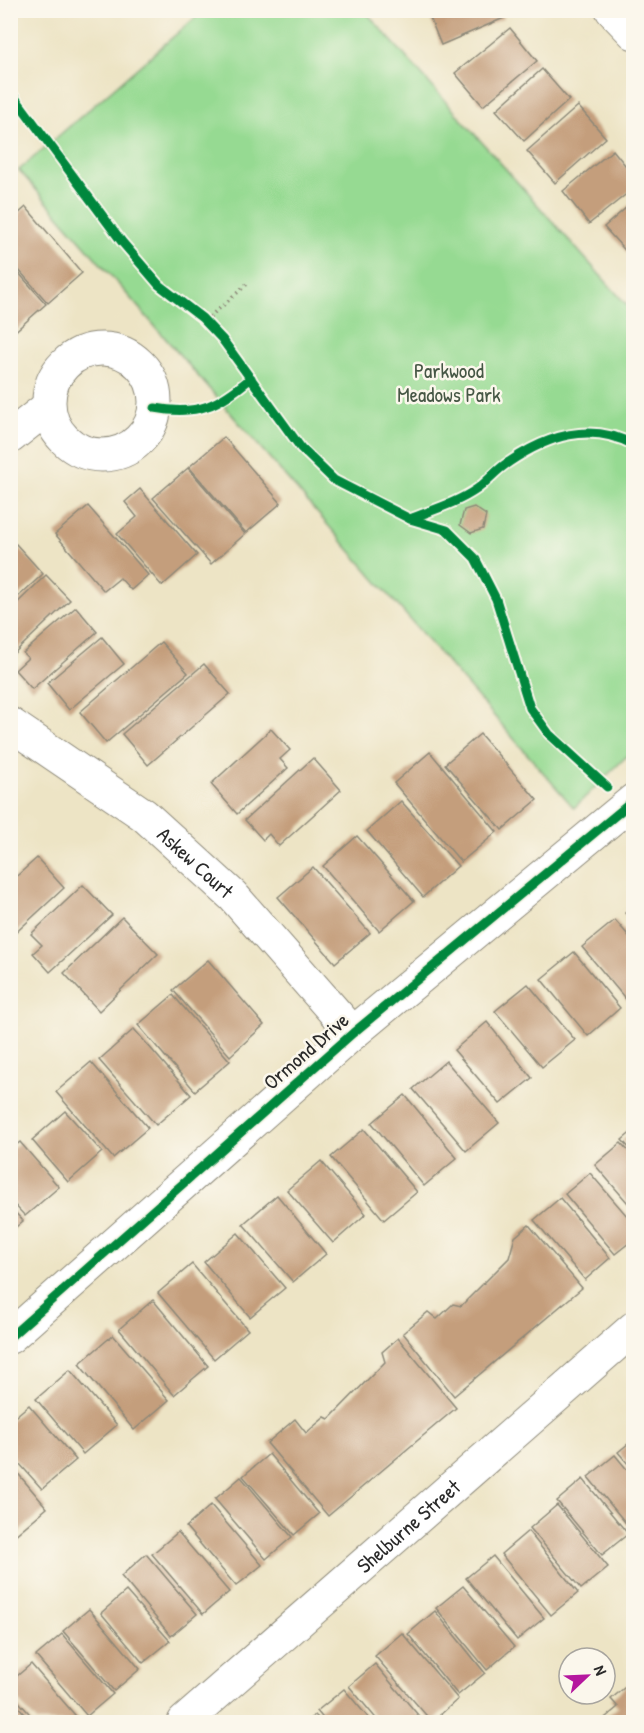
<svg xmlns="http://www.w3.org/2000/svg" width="644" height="1733" font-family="'Patrick Hand',sans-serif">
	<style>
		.green { fill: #96da92; stroke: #60825e; stroke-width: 1.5 }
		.building { fill: #c49e7b }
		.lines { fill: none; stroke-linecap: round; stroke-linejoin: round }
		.street-casing { stroke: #8c8878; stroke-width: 35 }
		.path { stroke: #8c8878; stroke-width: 4; stroke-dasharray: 1.5 4.5; stroke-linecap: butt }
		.street { stroke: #fff; stroke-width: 33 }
		.cycleway-casing { stroke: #fbf7ec; stroke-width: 13 }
		.cycleway { stroke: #00873e; stroke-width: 9 }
		.labels { text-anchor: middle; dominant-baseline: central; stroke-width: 5; stroke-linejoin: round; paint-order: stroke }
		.park-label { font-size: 21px; fill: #465745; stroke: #fbf7ec }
		.street-label { font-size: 21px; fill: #2b2b2b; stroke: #fbf7ec }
	</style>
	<rect width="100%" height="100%" fill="#fbf7ec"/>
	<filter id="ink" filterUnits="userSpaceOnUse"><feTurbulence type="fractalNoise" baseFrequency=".0167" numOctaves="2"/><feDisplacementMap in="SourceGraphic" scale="12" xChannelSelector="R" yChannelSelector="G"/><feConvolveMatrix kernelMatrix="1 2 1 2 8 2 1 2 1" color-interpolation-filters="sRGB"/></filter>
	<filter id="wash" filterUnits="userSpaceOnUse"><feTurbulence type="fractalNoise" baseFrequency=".008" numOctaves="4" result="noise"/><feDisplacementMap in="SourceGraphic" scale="24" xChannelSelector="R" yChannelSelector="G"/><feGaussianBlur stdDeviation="1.35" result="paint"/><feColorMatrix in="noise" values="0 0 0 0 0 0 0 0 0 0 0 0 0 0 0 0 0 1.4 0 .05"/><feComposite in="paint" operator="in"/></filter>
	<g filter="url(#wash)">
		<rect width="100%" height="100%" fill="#ede4c5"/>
		<path class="green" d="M203,11H365L633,312V750L574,808L19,170Z"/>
		<g id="blocks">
			<g class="building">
				<path d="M427,10H501L504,18L441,45Z"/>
				<path d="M510,28L537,61L483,106L455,73Z"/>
				<path d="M542,69L569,100L524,141L496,110Z"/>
				<path d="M578,106L606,138L555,183L527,151Z"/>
				<path d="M613,150L634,176V188L589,224L563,191Z"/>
				<path d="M634,201V254L631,257L604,227Z"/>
				<path d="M26,207L82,273L48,303L10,260V221Z"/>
				<path d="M10,263L46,304L12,334L10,333Z"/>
				<path d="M224,437L281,503L246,533L189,467Z"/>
				<path d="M188,468L245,534L211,564L153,498Z"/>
				<path d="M140,489L197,555L162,586L117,534L137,517L125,502Z"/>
				<path d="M88,506L148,575L131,590L120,578L104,591L55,534Z"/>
				<path d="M474,507L486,515L483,529L471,533L460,525L464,510Z"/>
				<path d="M16,544L43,574L10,604V549Z"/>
				<path d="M46,575L70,600L10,657V610Z"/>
				<path d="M76,607L97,632L32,689L15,670L28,658L23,653Z"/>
				<path d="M102,637L124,664L69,710L47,683Z"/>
				<path d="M161,642L188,673L106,743L80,712Z"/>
				<path d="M204,664L230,694L148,765L122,734Z"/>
				<path d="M271,729L290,750L280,759L288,768L237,814L211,784Z"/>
				<path d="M480,734L537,800L502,830L445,764Z"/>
				<path d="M430,752L497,832L461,862L394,783Z"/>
				<path d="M313,758L341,790L279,846L269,834L263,840L245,820Z"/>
				<path d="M401,801L458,866L423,897L367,831Z"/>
				<path d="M357,836L414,901L379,931L323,866Z"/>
				<path d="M37,858L64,888L10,938V882Z"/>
				<path d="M313,867L370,933L335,963L278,897Z"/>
				<path d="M83,885L112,915L50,972L33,953L42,945L31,934Z"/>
				<path d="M634,906V923L625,913Z"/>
				<path d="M122,917L158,954L99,1011L64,973Z"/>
				<path d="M615,920L634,942V999L629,1003L582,947Z"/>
				<path d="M574,952L620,1008L588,1036L541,979Z"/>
				<path d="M208,960L264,1025L230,1056L173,990Z"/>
				<path d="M528,984L575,1040L542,1067L495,1011Z"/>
				<path d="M173,995L230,1061L195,1091L138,1025Z"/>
				<path d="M487,1022L532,1078L500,1104L454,1050Z"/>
				<path d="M134,1029L191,1095L156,1125L99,1060Z"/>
				<path d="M446,1061L499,1123L466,1151L413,1089Z"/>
				<path d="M91,1062L148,1128L113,1158L56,1092Z"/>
				<path d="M405,1095L457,1158L424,1186L372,1123Z"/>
				<path d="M65,1111L102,1152L68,1182L32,1140Z"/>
				<path d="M364,1129L417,1192L384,1220L331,1157Z"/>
				<path d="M634,1130V1153L622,1140Z"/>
				<path d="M20,1142L59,1187L25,1216L10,1200V1150Z"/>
				<path d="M621,1143L634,1157V1210L595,1165Z"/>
				<path d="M321,1161L366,1214L333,1243L287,1190Z"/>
				<path d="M590,1173L634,1224V1239L615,1254L565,1194Z"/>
				<path d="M277,1195L326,1254L293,1282L243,1224Z"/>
				<path d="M560,1198L610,1258L585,1280L534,1220Z"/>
				<path d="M10,1207L23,1221L10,1232Z"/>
				<path d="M529,1225L582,1288L454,1396L403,1333L428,1312L437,1319L453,1304L461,1306L509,1258L515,1237Z"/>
				<path d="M238,1233L285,1288L250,1317L204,1262Z"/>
				<path d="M192,1264L248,1330L214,1359L158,1293Z"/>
				<path d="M153,1300L208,1366L174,1395L119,1329Z"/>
				<path d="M113,1335L169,1400L134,1430L79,1364Z"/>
				<path d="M398,1338L456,1408L328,1516L267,1443L295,1419L306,1433L325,1417L329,1419L385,1362L382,1352Z"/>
				<path d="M70,1370L117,1425L83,1454L36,1399Z"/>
				<path d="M29,1405L76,1460L42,1489L10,1453V1421Z"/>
				<path d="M634,1439V1471L618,1452Z"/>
				<path d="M269,1454L319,1514L294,1535L243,1476Z"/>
				<path d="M615,1455L634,1478V1533L588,1477Z"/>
				<path d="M10,1464L47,1508L14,1536L10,1533Z"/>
				<path d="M241,1477L292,1537L266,1559L215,1499Z"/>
				<path d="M583,1479L628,1534L602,1555L557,1501Z"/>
				<path d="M211,1505L262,1565L236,1586L186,1527Z"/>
				<path d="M557,1505L608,1567L581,1589L530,1528Z"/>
				<path d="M528,1531L578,1593L551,1615L501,1554Z"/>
				<path d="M178,1532L229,1592L203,1614L152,1554Z"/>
				<path d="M146,1554L197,1614L171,1636L121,1576Z"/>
				<path d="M493,1556L544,1618L517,1640L466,1578Z"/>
				<path d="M463,1586L514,1647L487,1670L436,1608Z"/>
				<path d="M126,1591L170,1641L143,1663L101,1613Z"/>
				<path d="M89,1609L140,1669L114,1691L63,1631Z"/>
				<path d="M435,1611L485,1673L458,1695L408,1634Z"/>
				<path d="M402,1633L458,1699L432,1722L375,1656Z"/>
				<path d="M62,1634L113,1694L87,1716L36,1656Z"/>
				<path d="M31,1664L81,1722H37L10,1692V1682Z"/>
				<path d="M375,1664L424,1722H379L349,1686Z"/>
				<path d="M630,1683L634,1687V1722H600L618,1707L611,1699Z"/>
				<path d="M344,1689L372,1722H326L317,1711Z"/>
				<path d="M10,1697L32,1722H10Z"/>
				<path d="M315,1715L322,1722H306Z"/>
			</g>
		</g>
	</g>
	<g filter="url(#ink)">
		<use href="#blocks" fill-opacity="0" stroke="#8c8878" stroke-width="1.5"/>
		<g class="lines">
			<defs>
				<g id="street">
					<path d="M612,10L634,33"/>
					<circle cx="102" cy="402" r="53"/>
					<path d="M10,437L48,407"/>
					<path id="s1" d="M10,724L144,815L233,896L353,1033"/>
					<path d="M10,1337L353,1033L634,800"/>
					<path id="s2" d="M184,1722L634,1328"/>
				</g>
			</defs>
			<use href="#street" class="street-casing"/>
			<path class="path" d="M205,321L247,284"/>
			<use href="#street" class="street"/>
			<defs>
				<g id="cycleway">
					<path d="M10,91L122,242L159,285L202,318L222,339L301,448L334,480L410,519C432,510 457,503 477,489C488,481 497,469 509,462C547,436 590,421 634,445"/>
					<path d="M155,408C199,416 219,405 251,378"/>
					<path d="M410,519L447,530L475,558L496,599L530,708L549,734L607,787"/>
					<path d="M10,1337L353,1033L634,800"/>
				</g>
			</defs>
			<use href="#cycleway" class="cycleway-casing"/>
			<use href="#cycleway" class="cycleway"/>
		</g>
	</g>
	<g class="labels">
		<g class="park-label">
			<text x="449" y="370">Parkwood<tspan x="449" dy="24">Meadows Park</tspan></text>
		</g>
		<g class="street-label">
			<text stroke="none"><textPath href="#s1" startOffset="232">Askew Court</textPath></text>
			<text transform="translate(306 1051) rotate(-41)">Ormond Drive</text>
			<text stroke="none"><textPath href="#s2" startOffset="298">Shelburne Street</textPath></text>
		</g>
	</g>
	<rect width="644" height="1733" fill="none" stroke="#fbf7ec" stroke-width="36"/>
	<g transform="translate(587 1676) rotate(67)"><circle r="28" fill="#fbf7ec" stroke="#a8a59f" stroke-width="1.5"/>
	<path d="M0-4.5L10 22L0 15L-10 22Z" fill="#b5179e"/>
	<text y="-9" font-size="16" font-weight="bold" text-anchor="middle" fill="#2b2b2b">N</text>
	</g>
</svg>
